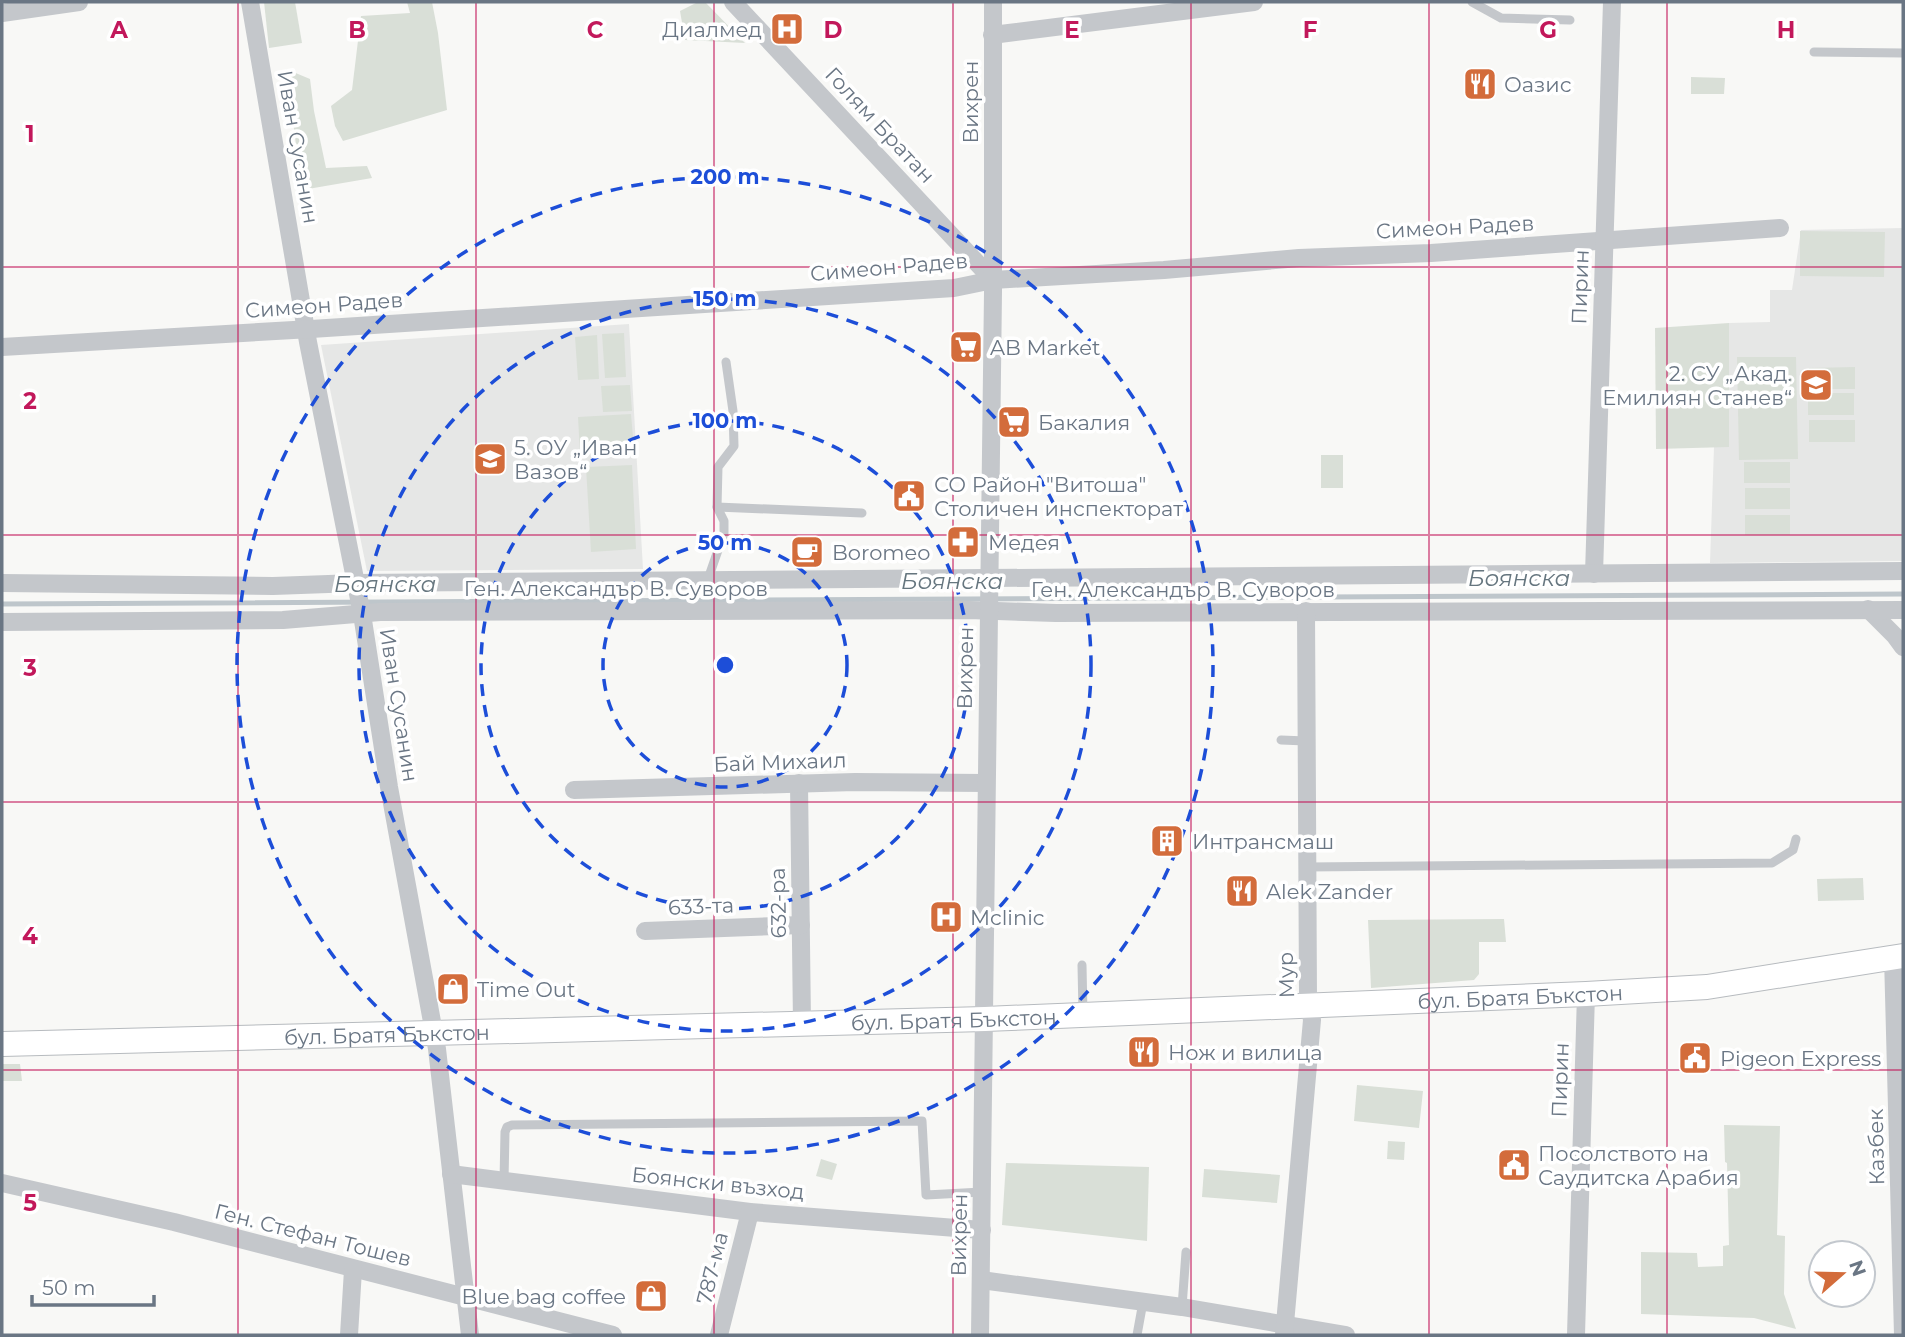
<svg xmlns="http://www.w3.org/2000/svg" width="1905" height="1337" font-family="Montserrat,sans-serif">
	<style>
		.built { fill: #e6e7e6 }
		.green { fill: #d9dfd7 }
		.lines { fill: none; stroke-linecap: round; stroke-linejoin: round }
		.stream { stroke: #bec6cb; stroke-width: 5 }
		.secondary-casing { stroke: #b7bbbf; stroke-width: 26 }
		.lane { stroke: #c4c7cb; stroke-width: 9 }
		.street { stroke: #c4c7cb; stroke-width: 18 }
		.secondary { stroke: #fff; stroke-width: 24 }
		.grid { fill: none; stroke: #c2185b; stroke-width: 2; stroke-opacity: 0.55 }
		.ring { fill: none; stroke: #1d4ed8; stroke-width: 3.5; stroke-dasharray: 12 9 }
		.labels { text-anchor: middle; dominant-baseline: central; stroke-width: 7; stroke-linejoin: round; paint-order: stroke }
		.poi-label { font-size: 21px; fill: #6a7684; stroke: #fff; text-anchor: start }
		.street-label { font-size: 21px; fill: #6a7684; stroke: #fff }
		.water-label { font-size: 23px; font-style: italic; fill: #66767f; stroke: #fff }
		.grid-label { font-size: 23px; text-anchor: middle; font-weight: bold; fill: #c2185b; stroke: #fff; stroke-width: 7; stroke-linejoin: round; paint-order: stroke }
		.centre { fill: #1d4ed8; stroke: #fff; stroke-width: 3.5 }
		.ring-label { font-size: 21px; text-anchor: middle; font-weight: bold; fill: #1d4ed8; stroke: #fff; stroke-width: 7; stroke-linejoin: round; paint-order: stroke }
	</style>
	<rect width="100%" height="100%" fill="#f8f8f6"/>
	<g class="built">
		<path d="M1903,228V561L1710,563L1714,447H1729V323L1770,322V290H1792L1801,230Z"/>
		<path d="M629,324L643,569L367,571L321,345Z"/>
	</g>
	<g class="green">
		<path d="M264,2H295L302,43L269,48Z"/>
		<path d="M407,2H432L438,33L447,110L343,141L335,126L331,106L352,90L361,16L410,13Z"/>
		<path d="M698,2H705L745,43L685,40L680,11Z"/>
		<path d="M286,69L310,79L314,111L326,168L367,166L372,178L302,190Z"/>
		<path d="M1691,77L1725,78L1724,94H1691Z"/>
		<path d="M1800,231L1885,232L1884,277L1800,276Z"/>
		<path d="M1729,323V447L1656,449L1655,328Z"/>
		<path d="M624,333L626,377L605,378L602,334Z"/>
		<path d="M597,335L599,379L578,380L575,337Z"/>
		<path d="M1737,357H1796L1798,459L1739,460Z"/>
		<path d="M1855,367V389H1809V368Z"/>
		<path d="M630,385L632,411L603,412L601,386Z"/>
		<rect x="1808" y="393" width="46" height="22"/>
		<path d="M631,414L634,449L580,453L578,417Z"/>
		<rect x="1809" y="420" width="46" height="22"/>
		<rect x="1321" y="455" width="22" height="33"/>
		<rect x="1744" y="462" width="46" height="21"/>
		<path d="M632,465L636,549L591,552L586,467Z"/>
		<rect x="1745" y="488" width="45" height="21"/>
		<rect x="1745" y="515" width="45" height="20"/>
		<path d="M1863,878L1864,900L1818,901L1817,879Z"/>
		<path d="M1504,919L1506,942H1479V974L1474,980L1371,988L1368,920Z"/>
		<path d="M2,1064H20L22,1081H2Z"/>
		<path d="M1357,1085L1423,1091L1419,1128L1354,1121Z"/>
		<path d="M1724,1125L1780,1126L1777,1235L1785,1236L1784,1294L1796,1329L1754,1318L1641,1314V1252L1697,1253L1698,1267L1723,1266V1246L1729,1245L1727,1163L1725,1162Z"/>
		<path d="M1388,1141L1405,1142L1404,1160L1387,1159Z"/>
		<path d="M821,1159L837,1164L832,1180L816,1176Z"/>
		<path d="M1006,1163L1149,1167L1147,1241L1002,1225Z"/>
		<path d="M1204,1169L1280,1175L1277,1203L1202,1197Z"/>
	</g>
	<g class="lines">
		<path class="stream" d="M2,604L1903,594"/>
		<defs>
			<g id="secondary">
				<path id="s1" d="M2,1044L985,1019L1586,994L1707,987L1903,956"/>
			</g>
		</defs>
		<use href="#secondary" class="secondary-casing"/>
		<g class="lane">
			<path d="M1472,2L1501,18L1570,20"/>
			<path d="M1814,52L1903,53"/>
			<path d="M717,507L862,513"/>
			<path d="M708,579L724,533V521L717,507L718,467L734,446L733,411L726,362"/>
			<path d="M1281,740L1306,741"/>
			<path d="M1306,867L1772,863L1793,850L1796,839"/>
			<path d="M1082,965L1083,1014"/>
			<path d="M504,1181L505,1132L507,1127L512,1125L922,1121L926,1195L982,1192"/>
			<path d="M1182,1307L1186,1252"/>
			<path d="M1137,1335L1143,1302"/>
		</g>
		<g class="street">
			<path d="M250,2L308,342L362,614L389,787L437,1049L470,1335"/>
			<path d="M733,2L993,280"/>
			<path d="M2,13L79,2"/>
			<path d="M992,35L1254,2"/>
			<path d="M2,347L311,329L954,288L993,280L1164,270L1299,258L1431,253L1780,228"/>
			<path d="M1594,574L1612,2"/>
			<path d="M2,583L273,586L356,583L1903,571"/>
			<path d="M1868,609L1895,636L1903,647"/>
			<path d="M2,622L283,620L380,612L969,610L1056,613L1903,610"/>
			<path d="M799,783L802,1023"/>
			<path d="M574,790L855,782L986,783"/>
			<path d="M645,931L801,925"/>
			<path d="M1893,957L1903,1335"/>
			<path d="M451,1174L750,1212L982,1230"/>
			<path d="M2,1183L174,1222L613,1335"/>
			<path d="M981,1280L1182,1307L1346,1335"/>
			<path d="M349,1335L353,1270"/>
			<path d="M719,1335L750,1212"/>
			<path d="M980,1335L993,292V2"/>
			<path d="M1284,1335L1312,1020L1308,996L1306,611"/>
			<path d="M1576,1335L1586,994"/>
		</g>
		<use href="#secondary" class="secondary"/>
	</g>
	<path class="grid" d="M238,2V1335M476,2V1335M714,2V1335M953,2V1335M1191,2V1335M1429,2V1335M1667,2V1335M2,267H1903M2,535H1903M2,802H1903M2,1070H1903"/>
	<g class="ring">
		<circle cx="725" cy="665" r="122"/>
		<circle cx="725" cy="665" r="244"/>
		<circle cx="725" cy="665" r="366"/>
		<circle cx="725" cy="665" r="488"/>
	</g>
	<defs>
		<symbol id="hospital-square" viewBox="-11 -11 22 22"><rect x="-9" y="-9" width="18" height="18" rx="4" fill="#d36c3b" stroke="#fff"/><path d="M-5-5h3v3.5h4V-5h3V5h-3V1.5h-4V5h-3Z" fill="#fff"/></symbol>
		<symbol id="restaurant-square" viewBox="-11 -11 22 22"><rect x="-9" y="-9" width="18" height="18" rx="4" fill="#d36c3b" stroke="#fff"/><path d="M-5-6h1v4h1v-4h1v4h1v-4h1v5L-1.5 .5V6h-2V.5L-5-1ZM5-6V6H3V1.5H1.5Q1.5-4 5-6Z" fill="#fff"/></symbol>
		<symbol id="supermarket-square" viewBox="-11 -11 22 22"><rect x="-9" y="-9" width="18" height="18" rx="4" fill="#d36c3b" stroke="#fff"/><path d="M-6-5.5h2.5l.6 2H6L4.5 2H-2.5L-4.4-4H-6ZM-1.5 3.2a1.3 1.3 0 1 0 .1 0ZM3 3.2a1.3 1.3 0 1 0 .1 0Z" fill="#fff"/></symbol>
		<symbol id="school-square" viewBox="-11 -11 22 22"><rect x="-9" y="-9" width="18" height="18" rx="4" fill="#d36c3b" stroke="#fff"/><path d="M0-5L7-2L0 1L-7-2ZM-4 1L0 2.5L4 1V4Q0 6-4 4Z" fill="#fff"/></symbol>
		<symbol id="civic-square" viewBox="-11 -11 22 22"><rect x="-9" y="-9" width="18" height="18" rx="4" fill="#d36c3b" stroke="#fff"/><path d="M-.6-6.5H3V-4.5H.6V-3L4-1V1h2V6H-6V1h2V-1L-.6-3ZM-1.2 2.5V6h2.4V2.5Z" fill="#fff"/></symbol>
		<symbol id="pharmacy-square" viewBox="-11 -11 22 22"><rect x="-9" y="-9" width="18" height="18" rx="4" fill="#d36c3b" stroke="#fff"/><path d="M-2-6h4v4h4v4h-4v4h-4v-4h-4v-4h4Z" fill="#fff"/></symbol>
		<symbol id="cafe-square" viewBox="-11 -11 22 22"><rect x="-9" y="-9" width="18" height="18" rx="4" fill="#d36c3b" stroke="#fff"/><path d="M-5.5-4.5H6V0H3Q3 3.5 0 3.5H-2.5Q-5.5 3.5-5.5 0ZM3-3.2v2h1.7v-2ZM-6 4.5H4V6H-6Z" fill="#fff"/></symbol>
		<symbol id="building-square" viewBox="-11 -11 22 22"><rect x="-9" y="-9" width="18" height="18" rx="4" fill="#d36c3b" stroke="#fff"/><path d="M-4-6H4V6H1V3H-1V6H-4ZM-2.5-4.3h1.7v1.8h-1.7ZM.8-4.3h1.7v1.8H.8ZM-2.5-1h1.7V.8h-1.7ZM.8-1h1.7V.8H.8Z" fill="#fff"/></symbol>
		<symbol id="shop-square" viewBox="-11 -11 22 22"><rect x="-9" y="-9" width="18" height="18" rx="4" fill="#d36c3b" stroke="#fff"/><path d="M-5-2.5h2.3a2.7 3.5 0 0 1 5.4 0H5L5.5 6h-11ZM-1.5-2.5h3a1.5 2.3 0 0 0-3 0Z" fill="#fff"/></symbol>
	</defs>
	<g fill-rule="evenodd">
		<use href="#hospital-square" x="768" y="10" width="38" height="38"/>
		<use href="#restaurant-square" x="1461" y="65" width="38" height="38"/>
		<use href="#supermarket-square" x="947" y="328" width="38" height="38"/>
		<use href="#school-square" x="1797" y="366" width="38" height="38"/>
		<use href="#supermarket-square" x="995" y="403" width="38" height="38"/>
		<use href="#school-square" x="471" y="440" width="38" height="38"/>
		<use href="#civic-square" x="890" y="477" width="38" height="38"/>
		<use href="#pharmacy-square" x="944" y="523" width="38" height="38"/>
		<use href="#cafe-square" x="788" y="533" width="38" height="38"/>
		<use href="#building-square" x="1148" y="822" width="38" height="38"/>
		<use href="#restaurant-square" x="1223" y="872" width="38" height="38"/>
		<use href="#hospital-square" x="927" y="898" width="38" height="38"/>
		<use href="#shop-square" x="434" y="970" width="38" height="38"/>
		<use href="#restaurant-square" x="1125" y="1033" width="38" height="38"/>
		<use href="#civic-square" x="1676" y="1039" width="38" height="38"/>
		<use href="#civic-square" x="1495" y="1146" width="38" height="38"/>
		<use href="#shop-square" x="632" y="1277" width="38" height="38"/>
	</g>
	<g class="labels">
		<g class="poi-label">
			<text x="762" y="29" text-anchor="end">Диалмед</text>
			<text x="1504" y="84">Оазис</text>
			<text x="990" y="347">AB Market</text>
			<text x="1792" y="373" text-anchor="end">2. СУ „Акад.<tspan x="1792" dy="24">Емилиян Станев“</tspan></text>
			<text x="1038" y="422">Бакалия</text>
			<text x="514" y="447">5. ОУ „Иван<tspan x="514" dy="24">Вазов“</tspan></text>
			<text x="934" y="484">СО Район "Витоша"<tspan x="934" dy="24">Столичен инспекторат</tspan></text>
			<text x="988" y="542">Медея</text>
			<text x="832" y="552">Boromeo</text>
			<text x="1192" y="841">Интрансмаш</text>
			<text x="1266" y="891">Alek Zander</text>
			<text x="970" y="917">Mclinic</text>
			<text x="477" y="989">Time Out</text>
			<text x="1168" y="1052">Нож и вилица</text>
			<text x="1720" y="1058">Pigeon Express</text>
			<text x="1538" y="1153">Посолството на<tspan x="1538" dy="24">Саудитска Арабия</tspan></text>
			<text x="626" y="1296" text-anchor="end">Blue bag coffee</text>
		</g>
		<g class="street-label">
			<text transform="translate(970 102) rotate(-90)">Вихрен</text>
			<text transform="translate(880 125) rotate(47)">Голям Братан</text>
			<text transform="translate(298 147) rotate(80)">Иван Сусанин</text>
			<text transform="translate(1455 227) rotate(-3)">Симеон Радев</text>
			<text transform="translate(889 267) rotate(-5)">Симеон Радев</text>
			<text transform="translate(1580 287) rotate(-88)">Пирин</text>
			<text transform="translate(324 305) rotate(-4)">Симеон Радев</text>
			<text x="616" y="588">Ген. Александър В. Суворов</text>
			<text x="1183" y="589">Ген. Александър В. Суворов</text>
			<text transform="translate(965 668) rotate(-89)">Вихрен</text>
			<text transform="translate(399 705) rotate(81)">Иван Сусанин</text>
			<text transform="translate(780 762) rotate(-2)">Бай Михаил</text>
			<text transform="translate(778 903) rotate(-91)">632-ра</text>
			<text transform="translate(701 906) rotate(-2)">633-та</text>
			<text transform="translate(1286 975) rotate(-92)">Мур</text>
			<text stroke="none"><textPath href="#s1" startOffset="1519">бул. Братя Бъкстон</textPath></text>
			<text stroke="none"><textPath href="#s1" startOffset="952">бул. Братя Бъкстон</textPath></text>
			<text stroke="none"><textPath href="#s1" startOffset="385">бул. Братя Бъкстон</textPath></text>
			<text transform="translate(1560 1080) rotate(-88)">Пирин</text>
			<text transform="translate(1876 1147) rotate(-91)">Казбек</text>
			<text transform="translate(718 1183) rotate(6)">Боянски възход</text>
			<text transform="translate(313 1235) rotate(14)">Ген. Стефан Тошев</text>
			<text transform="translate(959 1235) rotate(-89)">Вихрен</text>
			<text transform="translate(712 1268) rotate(-76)">787-ма</text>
		</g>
		<g class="water-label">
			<text x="1519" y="578">Боянска</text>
			<text x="952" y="581">Боянска</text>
			<text x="385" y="584">Боянска</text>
		</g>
	</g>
	<g class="grid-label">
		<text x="119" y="38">A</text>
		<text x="357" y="38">B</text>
		<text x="595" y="38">C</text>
		<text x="833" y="38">D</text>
		<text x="1072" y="38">E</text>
		<text x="1310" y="38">F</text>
		<text x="1548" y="38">G</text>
		<text x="1786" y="38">H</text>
		<text x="30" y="142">1</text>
		<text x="30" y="409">2</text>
		<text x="30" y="676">3</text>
		<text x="30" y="944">4</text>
		<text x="30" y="1211">5</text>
	</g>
	<circle cx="725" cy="665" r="10" class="centre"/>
	<g class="ring-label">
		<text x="725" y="184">200 m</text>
		<text x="725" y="306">150 m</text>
		<text x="725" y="428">100 m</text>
		<text x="725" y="550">50 m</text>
	</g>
	<rect width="1905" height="1337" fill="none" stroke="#6a7684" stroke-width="7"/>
	<g transform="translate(1842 1274) rotate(70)"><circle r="33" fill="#ffffff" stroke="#c3c8ce" stroke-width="2"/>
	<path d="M0-5L12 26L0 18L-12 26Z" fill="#d36c3b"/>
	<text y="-10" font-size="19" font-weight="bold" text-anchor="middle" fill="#6a7684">N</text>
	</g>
	<path d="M32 1295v10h122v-10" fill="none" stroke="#6a7684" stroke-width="3.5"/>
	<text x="42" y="1295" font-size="21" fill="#6a7684" stroke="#ffffff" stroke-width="5" paint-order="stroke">50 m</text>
</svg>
